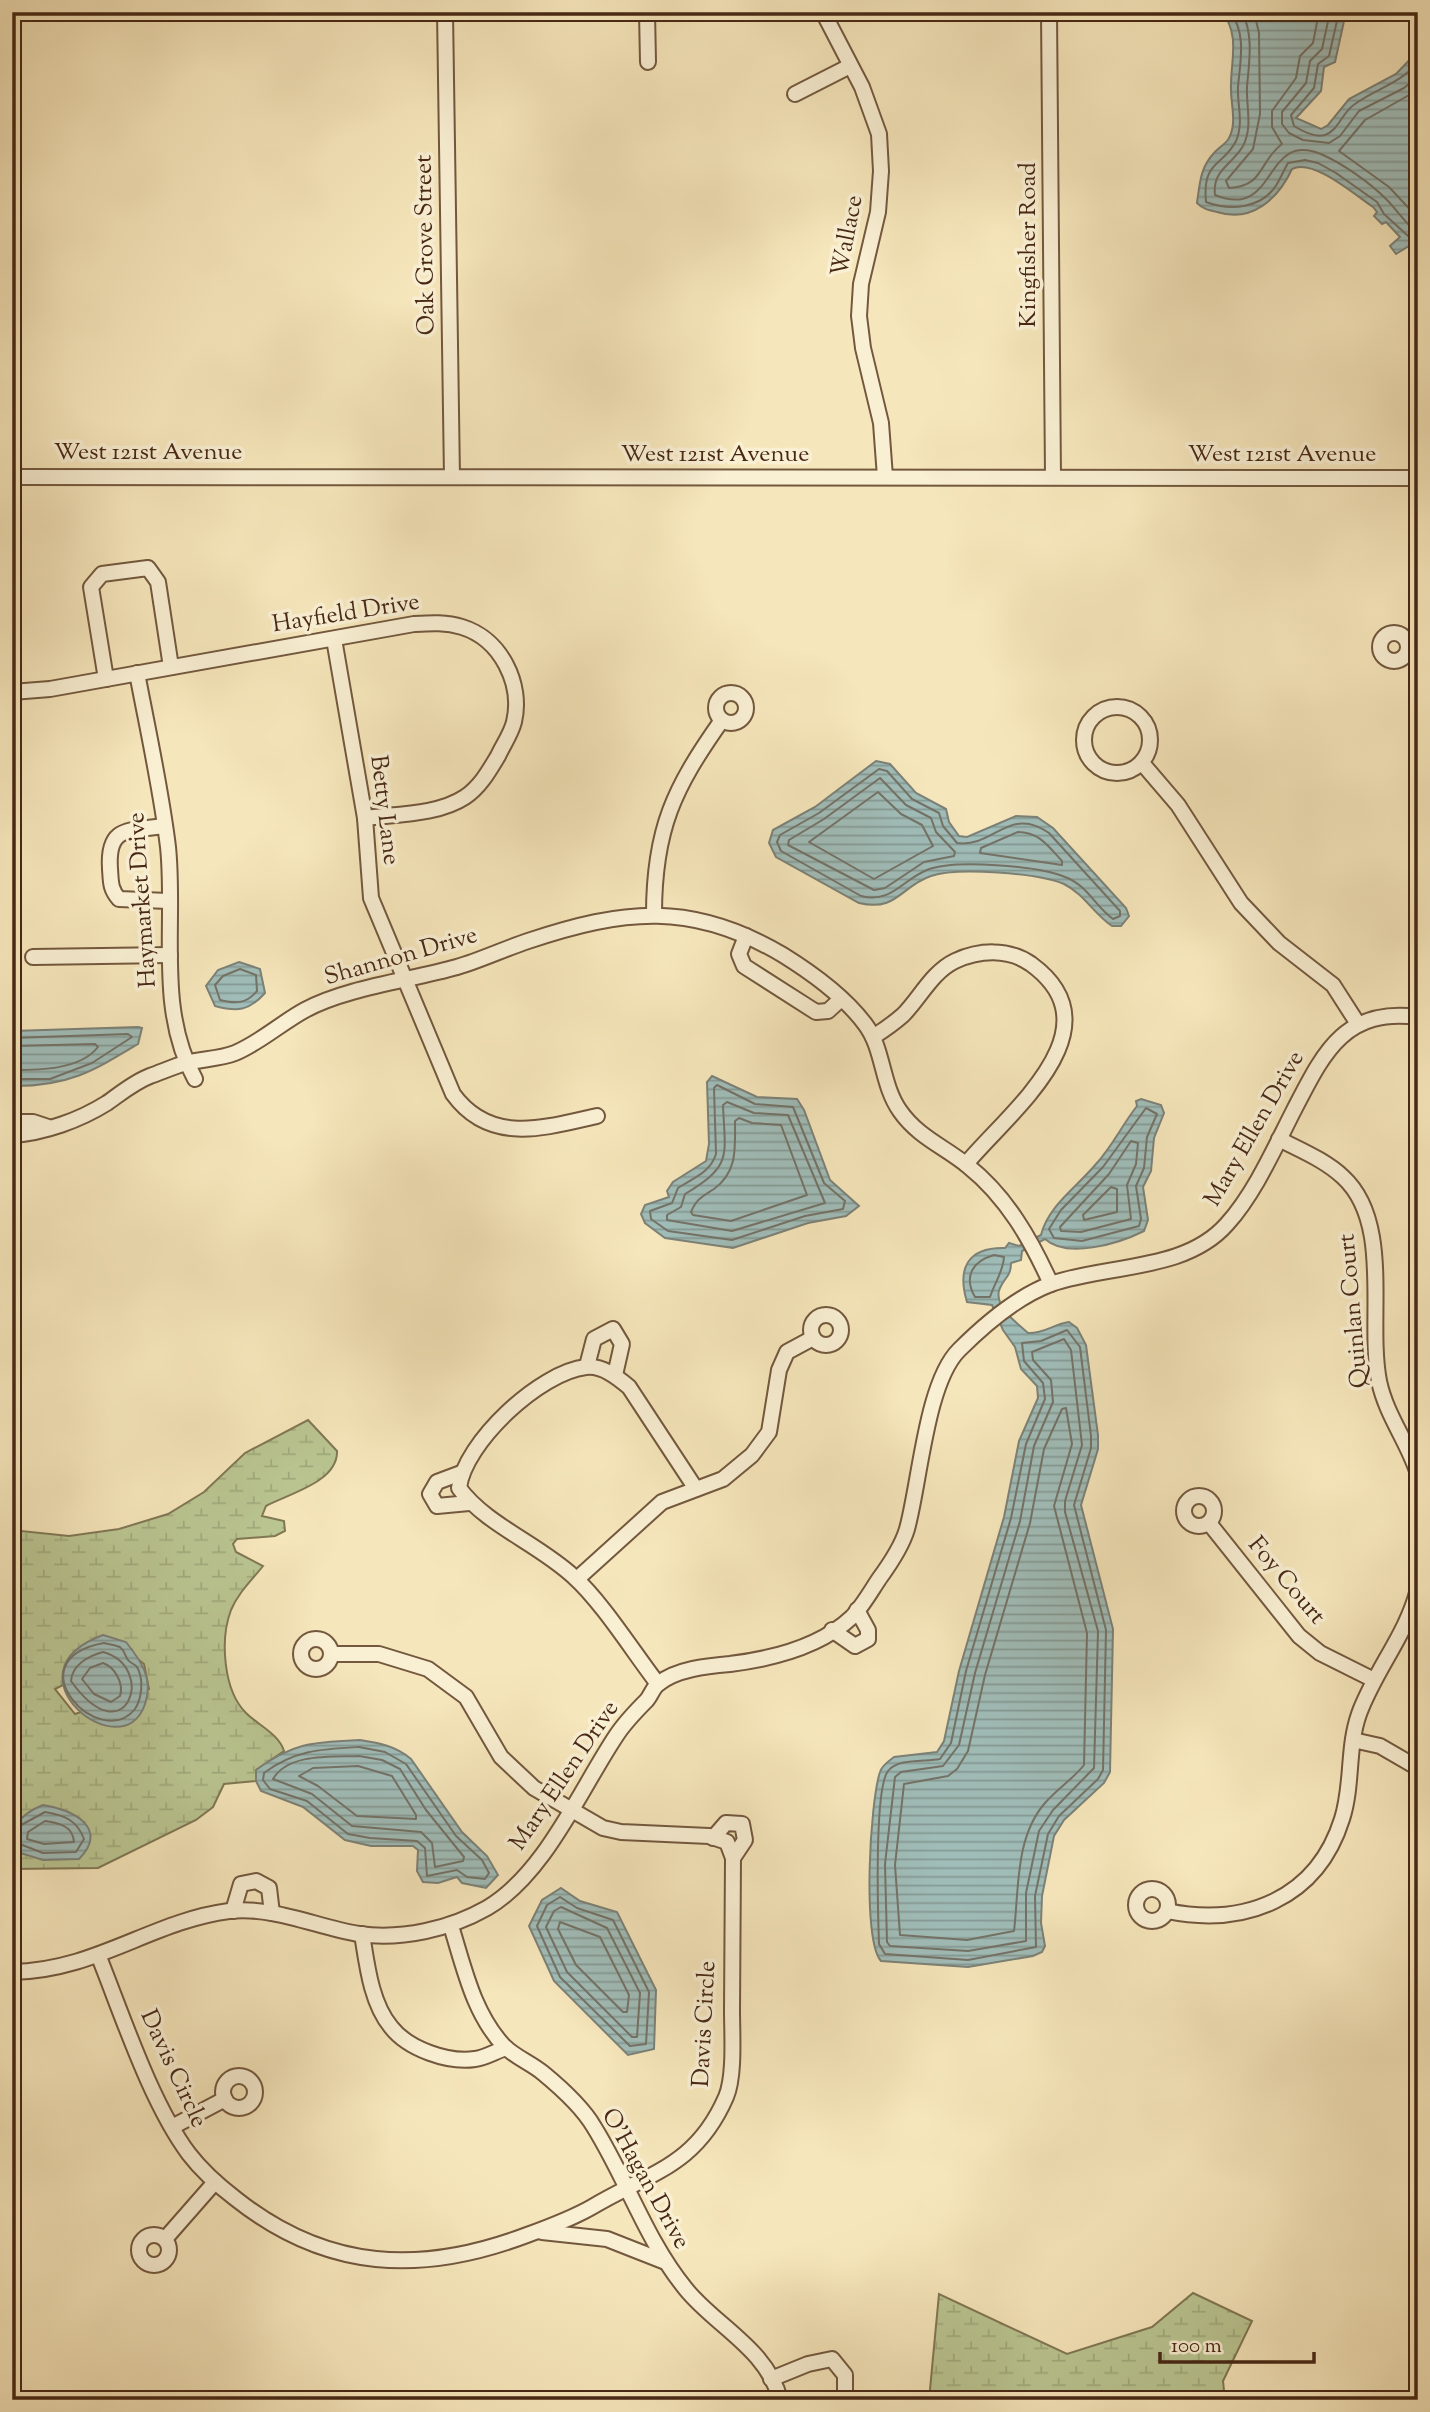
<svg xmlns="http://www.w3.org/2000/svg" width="1430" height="2412" font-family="'Sorts Mill Goudy',serif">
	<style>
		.wetland { fill: url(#wetland-marsh); stroke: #807754; stroke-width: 2; fill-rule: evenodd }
		.water { fill: url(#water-rules); stroke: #7c8177; stroke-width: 2 }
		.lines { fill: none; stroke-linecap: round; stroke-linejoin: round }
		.shore { stroke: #747267; stroke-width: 2 }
		.minor-casing { stroke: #73583e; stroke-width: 18 }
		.minor { stroke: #f9efd3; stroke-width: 14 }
		.labels { text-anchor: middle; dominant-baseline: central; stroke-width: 7; stroke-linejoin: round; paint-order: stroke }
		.street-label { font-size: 24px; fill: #472815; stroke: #f9efd3 }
	</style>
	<defs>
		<pattern id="wetland-marsh" width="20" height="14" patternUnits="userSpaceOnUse" patternTransform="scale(1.75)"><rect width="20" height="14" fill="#bac692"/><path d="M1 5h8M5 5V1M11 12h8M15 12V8" fill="none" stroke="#a1aa7d"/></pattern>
		<pattern id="water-rules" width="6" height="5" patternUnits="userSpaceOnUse" patternTransform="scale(1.75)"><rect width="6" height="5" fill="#a0bdb9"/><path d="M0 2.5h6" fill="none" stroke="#849a95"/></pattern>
	</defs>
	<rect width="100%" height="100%" fill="#f6e6bb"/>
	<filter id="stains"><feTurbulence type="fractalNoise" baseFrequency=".00286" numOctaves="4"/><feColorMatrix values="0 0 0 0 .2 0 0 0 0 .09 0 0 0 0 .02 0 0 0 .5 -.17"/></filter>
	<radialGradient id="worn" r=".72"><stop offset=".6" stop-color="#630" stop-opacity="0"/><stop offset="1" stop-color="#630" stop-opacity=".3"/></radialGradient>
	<g class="wetland">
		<path d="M308,1420L337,1451C338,1482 288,1494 266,1506L262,1516L284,1521L285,1531L275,1536L237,1539L233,1544L236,1552L263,1566C252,1580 238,1593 231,1610C220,1639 223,1690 246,1713C258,1725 279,1734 284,1751L256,1770V1781L224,1784L213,1807L196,1820L98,1868L12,1869V1530L69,1536L119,1529L168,1514L204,1492L245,1453ZM132,1650L134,1656L144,1664L149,1689L75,1714L55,1689Z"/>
		<path d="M1193,2293L1252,2321L1223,2381L1225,2400H929L939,2294L1067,2354L1152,2327Z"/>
	</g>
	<g class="water">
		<path d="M1222,12H1346L1335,62L1324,67L1321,91L1296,118L1321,129L1328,125L1349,99L1396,74L1418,51V255L1409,246L1396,254L1390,246L1400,237L1386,222L1382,224L1374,216L1377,212L1373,207C1355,195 1313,158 1292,169C1278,199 1252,223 1217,212C1208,210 1203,209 1197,203C1200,183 1200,168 1214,153C1218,148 1227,143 1229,138C1237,123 1231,105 1231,90C1230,62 1241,36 1222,12Z"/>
		<path d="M876,761L890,764L916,793L946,809L949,822L959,836L967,837L1016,816L1037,817L1053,828L1126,908L1129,916L1121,926H1112C1094,914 1084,894 1064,884C1039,873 957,867 931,876C901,886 897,912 859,903L776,857L769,843L773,830L815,807Z"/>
		<path d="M239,962L260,969L265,993C249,1011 237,1012 215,1006L206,986L218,970Z"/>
		<path d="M138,1027L142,1028L138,1044C93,1071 69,1086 15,1086L12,1083L13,1031Z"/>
		<path d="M712,1076L757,1097L797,1099L804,1110L830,1180L859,1206L846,1216L808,1223L733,1248L665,1238L645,1223L641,1214L645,1205L669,1197L667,1191L673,1182L706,1161L709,1144L707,1082Z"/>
		<path d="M1141,1099L1161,1105L1164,1113L1154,1138L1151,1171L1143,1187L1148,1220L1144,1231C1118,1244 1067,1259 1045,1239L1022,1251L1021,1260L1011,1263C1011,1276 1005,1277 1000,1288C992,1305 1017,1323 1028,1333C1043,1334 1054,1324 1069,1322L1077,1328L1086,1345L1098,1435V1449L1081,1505L1113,1629L1110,1772L1104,1783L1064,1820L1054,1836L1042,1896L1041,1923L1045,1946L1042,1952L1033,1956L968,1967L881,1961C862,1940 870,1802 880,1772C882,1765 889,1761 894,1757L937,1752L944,1741L959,1671L1004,1517L1019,1441L1038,1398L1037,1386L1021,1369L1015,1347L1003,1330L992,1305L967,1302C957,1269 967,1247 1005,1248L1009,1243L1019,1246L1041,1235C1048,1206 1076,1188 1096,1164C1112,1147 1122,1125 1137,1106L1136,1101Z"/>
		<path d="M103,1635L126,1642C141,1661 154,1679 145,1704C123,1771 0,1673 103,1635Z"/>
		<path d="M360,1740C379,1743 396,1746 411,1759L462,1832L487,1856L498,1875L486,1888L462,1883L457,1877L438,1883L423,1882L417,1871L418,1850L413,1846H371L345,1840L303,1807L261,1791L256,1781V1770C293,1742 315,1742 360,1740Z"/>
		<path d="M43,1805C72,1809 110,1828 79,1859L43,1860L17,1852C4,1829 23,1813 43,1805Z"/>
		<path d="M561,1888L580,1901L617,1912L656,1990L654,2049L628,2055L554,1981L529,1926L542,1900Z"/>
	</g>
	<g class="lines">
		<g class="shore">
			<path d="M1230,12C1247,33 1240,63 1238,87C1237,104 1244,123 1236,141C1223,167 1202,160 1206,202C1230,211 1262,209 1277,184C1281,177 1284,170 1288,163L1305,160L1318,163L1336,173L1377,202L1384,214L1418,245"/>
			<path d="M1242,12C1254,35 1249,63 1247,87C1246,106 1253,127 1243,146C1232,165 1212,170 1215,195C1279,221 1262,128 1323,155C1343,164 1369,182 1385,198C1396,208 1405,224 1418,233"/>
			<path d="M1254,12L1259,33L1260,114L1253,149L1226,181L1229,188C1265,186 1258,162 1282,144L1272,127V111L1296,78L1300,56L1313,43L1319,12"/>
			<path d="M1330,12L1322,49L1310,61L1306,83L1282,112V124L1289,133L1303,140L1329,143L1340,136L1359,111L1404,88L1418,76"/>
			<path d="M1339,12L1329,56L1318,64L1314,88L1291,115L1294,126C1302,131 1315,138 1325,135C1338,131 1343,111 1355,104C1377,88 1400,84 1418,62"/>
			<path d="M1418,90L1365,120L1339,151L1389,187L1418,218"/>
			<path d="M879,769L887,771L912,799L939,813L943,826L957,843C994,848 1009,805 1049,833L1120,911V916L1113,919C1095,906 1087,885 1065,877C1038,866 955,859 927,870C902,880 891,904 861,896L781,851L777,842L780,835L819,813Z"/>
			<path d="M880,778L906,805L931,818L936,832L955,852L954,856L924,862L885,888L874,890L788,845L789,840L824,819Z"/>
			<path d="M878,792L901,814L922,825L933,846L874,879L809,842Z"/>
			<path d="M1018,832C1039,832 1048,846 1062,861V865L980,853L981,848Z"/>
			<path d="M240,969L256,975L257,991C246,1004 236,1004 220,1000L215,985L223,976Z"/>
			<path d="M12,1038L128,1034L132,1037L92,1063L50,1079H12"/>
			<path d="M12,1046L95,1044L98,1047C80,1070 39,1070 12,1070"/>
			<path d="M717,1085L755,1104L793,1107L824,1183L845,1201L843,1209L805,1216L732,1240L668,1231L651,1219L650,1211L672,1203L678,1188C693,1178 710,1173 716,1154L714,1088Z"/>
			<path d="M727,1102L754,1113L788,1115L825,1203L732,1231L667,1220V1215L681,1207L685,1194C733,1165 725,1157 723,1105Z"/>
			<path d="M1146,1108L1157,1114L1147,1137L1144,1168L1136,1186L1141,1219L1139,1226L1082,1241L1054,1238L1049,1229L1061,1210L1103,1167Z"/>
			<path d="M739,1118L752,1123L781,1125L807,1195L731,1221L693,1215L691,1212C697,1198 702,1197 714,1189C738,1172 735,1147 735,1121Z"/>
			<path d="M1131,1141L1138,1143L1136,1164L1127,1185L1131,1219L1081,1232L1061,1231L1060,1227L1109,1174Z"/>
			<path d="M1111,1187L1117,1189V1212L1084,1220L1083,1215Z"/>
			<path d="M994,1255L1004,1257C1003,1272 995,1282 990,1297H975C963,1276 973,1261 994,1255Z"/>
			<path d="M1067,1330L1080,1347L1091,1436V1448L1074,1505L1106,1630L1103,1770L1098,1779L1059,1816L1048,1834L1035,1896L1036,1947L968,1960L885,1954L879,1944C878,1916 874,1789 888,1771C898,1758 925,1762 940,1759L951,1743L966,1671L1011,1518L1026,1444L1045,1399L1043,1383L1024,1361L1022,1343L1041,1341Z"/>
			<path d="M1064,1339L1071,1350L1082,1445L1065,1501V1512L1098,1631L1094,1768L1053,1810L1039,1831L1026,1893V1941L968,1951L890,1946L887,1942L885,1864L895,1777L901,1772L943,1766L959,1745L975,1673L1020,1521L1034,1446L1053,1402L1051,1380L1033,1360L1032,1352Z"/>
			<path d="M1066,1408L1072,1444L1054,1506L1087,1633L1084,1765C1073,1779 1057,1789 1045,1803C1015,1837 1019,1890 1014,1931L967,1940L900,1935L895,1865L904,1784L948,1776L957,1769L968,1751L985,1675L1030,1523L1044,1449L1062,1409Z"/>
			<path d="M104,1643C109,1644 115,1645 120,1647C125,1651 125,1656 128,1660C130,1663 135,1664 137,1667C144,1679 142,1698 135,1709C100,1753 12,1660 104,1643Z"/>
			<path d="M103,1652C158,1667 126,1758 71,1681C72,1665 88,1656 103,1652Z"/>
			<path d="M103,1663C115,1667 124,1684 120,1696L111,1702L94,1694L82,1679L90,1668Z"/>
			<path d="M359,1747L385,1752L406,1764L456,1836L482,1860L489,1873L485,1879L467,1877L457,1870L427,1876L425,1848L417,1841L370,1838L348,1834L307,1801L270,1789L263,1780L264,1773C295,1750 322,1749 359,1747Z"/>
			<path d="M359,1756L382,1760L400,1769L426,1810L464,1857L463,1861L435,1867L432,1843L421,1832L352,1826L312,1794L273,1779C288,1753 332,1757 359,1756Z"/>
			<path d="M358,1766L392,1776L416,1815V1819L357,1816L318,1786L299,1776L313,1768Z"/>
			<path d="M45,1821C59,1823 73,1826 74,1842L44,1844L27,1839L28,1832Z"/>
			<path d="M12,1830L45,1812C64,1815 77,1820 84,1839L76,1852L43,1853L12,1841"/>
			<path d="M560,1897L577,1908L613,1920L649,1992L646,2044L630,2046L560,1977L537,1926L547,1905Z"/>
			<path d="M561,1907L607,1928L640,1993L637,2037H632L567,1972L546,1927L554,1911Z"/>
			<path d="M560,1922L600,1937L629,1995L627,2012H623L576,1965L558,1929Z"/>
		</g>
		<defs>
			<g id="minor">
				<path d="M445,12L452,477"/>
				<path d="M647,12L648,62"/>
				<path d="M823,12L862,87L879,134L881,171L878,212L861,284L859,316L863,348L881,423L885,477"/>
				<path d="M1049,12L1053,477"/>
				<path d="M795,94L850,66"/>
				<path d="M12,477L1418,478"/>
				<circle cx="1394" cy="647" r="14"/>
				<path d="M334,639L365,818L371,898L453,1094C490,1145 544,1128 597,1116"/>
				<path d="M137,673C148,731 161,789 168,847C176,924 156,1009 195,1079"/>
				<path d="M106,679L91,587L102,574L148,568L158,582L171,667"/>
				<path d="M12,692L50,689L414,624C431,623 446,622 462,627C501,639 523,684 514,722C511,734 503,745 498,756C489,771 480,787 465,797C438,815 396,814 365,818"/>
				<circle cx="731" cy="708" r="15"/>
				<circle cx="1117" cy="740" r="33"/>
				<path d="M1142,763L1178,805L1241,903L1279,943L1333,985L1358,1024"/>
				<path d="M164,826C128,831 107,826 110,869C111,882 110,889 119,899L168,901"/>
				<path d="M654,914C654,829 674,788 722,720"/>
				<path d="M746,936L739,954L744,966L816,1012L828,1011L841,999"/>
				<path d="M33,957L170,955"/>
				<path d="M873,1037C884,1030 894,1023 903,1015C920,998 932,972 955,961C979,950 1008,948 1031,964C1120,1029 1008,1113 966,1164"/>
				<path d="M12,1122H33L48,1127"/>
				<path d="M12,1135C44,1133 80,1120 107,1103C120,1094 134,1082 150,1076C161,1072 173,1067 185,1063C201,1059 220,1059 235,1053C261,1042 281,1023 305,1010C345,988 411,980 457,967C481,960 504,949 528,941C624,909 692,901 783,955C812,973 844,996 865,1024C884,1049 881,1084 900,1111C918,1137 945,1147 968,1166C1007,1197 1031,1240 1051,1284"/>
				<path d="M1279,1139C1300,1150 1325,1160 1343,1177C1393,1223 1367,1319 1379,1381C1386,1415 1408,1442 1418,1474"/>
				<circle cx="826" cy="1330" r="15"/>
				<path d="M587,1366L594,1339L613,1329L622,1344L615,1375"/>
				<path d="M461,1473L437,1482L430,1494L437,1506L469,1503"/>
				<circle cx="1199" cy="1511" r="15"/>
				<path d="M1209,1523L1299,1636L1320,1653L1374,1680"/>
				<path d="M577,1579L662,1502L723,1479L752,1455L769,1432L779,1370L787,1352L813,1338"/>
				<path d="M832,1630L855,1646L868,1639V1630L857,1610"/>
				<circle cx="316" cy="1654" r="15"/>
				<path d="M658,1684C634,1653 602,1602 574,1577C539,1544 486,1525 459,1488C464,1443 540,1372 586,1367C602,1365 617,1377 629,1387L696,1489"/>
				<path d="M1353,1740L1380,1746L1418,1768"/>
				<path d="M713,1838L726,1823L742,1824L745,1840L733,1858"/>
				<circle cx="1152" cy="1905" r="16"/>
				<path d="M233,1911L241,1884L256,1881L269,1888L272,1913"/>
				<path d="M1167,1911C1245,1927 1317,1899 1342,1819C1353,1785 1347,1748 1359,1714C1375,1670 1407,1634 1418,1589"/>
				<path d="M451,1926C464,1967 473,2013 504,2046C515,2057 531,2063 543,2073C560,2087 583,2108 594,2127C627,2180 646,2240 685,2288C714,2325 768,2349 780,2400"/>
				<path d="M362,1934C367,1965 371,2003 391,2027C408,2049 448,2063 475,2059C485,2058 496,2051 506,2048"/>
				<path d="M99,1957C123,2017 151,2103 189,2154C202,2171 219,2186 236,2199C327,2271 421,2275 527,2235C549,2227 571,2219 592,2207C651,2172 696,2166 726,2097C735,2076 732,2034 732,2010C732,1960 733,1909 733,1858L727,1842L709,1836L621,1832L603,1828L534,1788L501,1757L466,1697L428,1669L379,1654H332"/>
				<path d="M12,1972C95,1971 152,1921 229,1911C274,1906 316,1927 359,1934C402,1940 450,1929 487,1908C545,1874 580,1790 616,1736C625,1722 636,1711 647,1700C651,1695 653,1688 658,1684C676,1669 707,1666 730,1664C771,1659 820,1647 852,1617C862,1607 871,1591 879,1579C890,1564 902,1546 907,1529C920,1482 926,1383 959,1350C985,1324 1016,1297 1051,1284C1107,1264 1185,1272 1227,1224C1255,1193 1275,1147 1294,1110C1323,1054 1344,1007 1418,1017"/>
				<circle cx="239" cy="2092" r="16"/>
				<path d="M172,2127L225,2099"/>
				<path d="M542,2232L607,2239L663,2261"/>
				<circle cx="154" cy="2250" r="15"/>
				<path d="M165,2239L215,2182"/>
				<path d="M771,2379L808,2364L832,2359L845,2375V2400"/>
			</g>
		</defs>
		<use href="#minor" class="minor-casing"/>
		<use href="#minor" class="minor"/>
	</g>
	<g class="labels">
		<g class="street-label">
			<text transform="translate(848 236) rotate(-79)">Wallace</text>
			<text transform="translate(426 245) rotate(-91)">Oak Grove Street</text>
			<text transform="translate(1029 245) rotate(-90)">Kingfisher Road</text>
			<text x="148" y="453">West 121st Avenue</text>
			<text x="715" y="455">West 121st Avenue</text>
			<text x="1282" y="455">West 121st Avenue</text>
			<text transform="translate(346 614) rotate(-9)">Hayfield Drive</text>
			<text transform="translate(384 810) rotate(83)">Betty Lane</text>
			<text transform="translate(143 900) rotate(-94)">Haymarket Drive</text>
			<text transform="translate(401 957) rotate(-16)">Shannon Drive</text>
			<text transform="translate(1255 1129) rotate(-60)">Mary Ellen Drive</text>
			<text transform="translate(1354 1311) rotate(-95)">Quinlan Court</text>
			<text transform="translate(1286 1581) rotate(50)">Foy Court</text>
			<text transform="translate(565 1776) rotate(-56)">Mary Ellen Drive</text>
			<text transform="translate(705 2024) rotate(-87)">Davis Circle</text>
			<text transform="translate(173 2069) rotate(65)">Davis Circle</text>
			<text transform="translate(645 2179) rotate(61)">O'Hagan Drive</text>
		</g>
	</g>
	<rect width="1430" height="2412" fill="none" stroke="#f6e6bb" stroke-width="42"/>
	<rect x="14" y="14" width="1402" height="2384" fill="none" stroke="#472815" stroke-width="3.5"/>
	<rect x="21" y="21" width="1388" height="2370" fill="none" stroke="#472815" stroke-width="2"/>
	<path d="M1160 2352v10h154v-10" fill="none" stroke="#472815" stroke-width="3.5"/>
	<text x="1171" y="2352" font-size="21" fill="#472815" stroke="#f9efd3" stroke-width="5" paint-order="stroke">100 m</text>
	<rect width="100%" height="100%" filter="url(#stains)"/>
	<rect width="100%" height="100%" fill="url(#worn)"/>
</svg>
